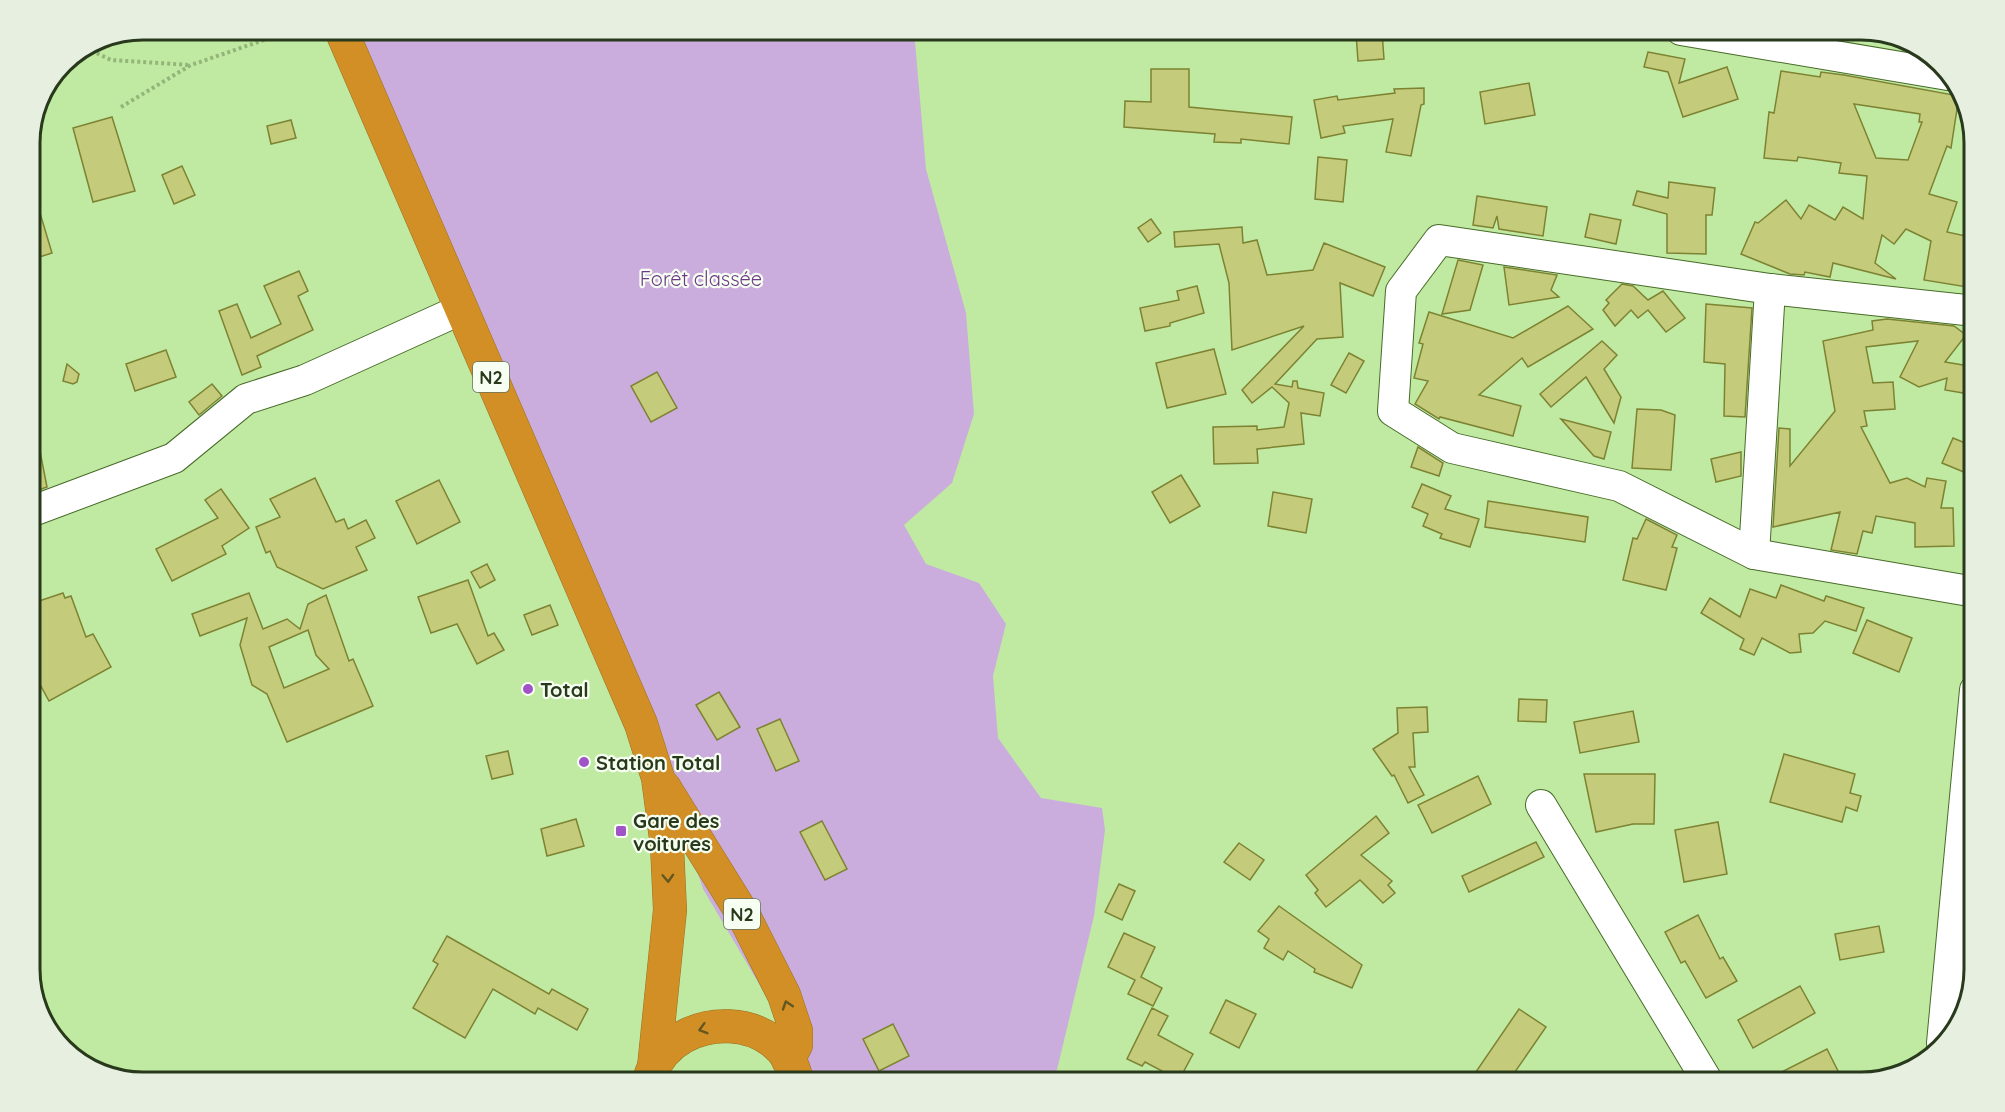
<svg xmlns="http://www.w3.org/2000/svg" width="2005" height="1112" font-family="Quicksand,sans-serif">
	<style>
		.green { fill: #caaddc }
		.building { fill: #c4cb7a; stroke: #7d8332; stroke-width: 1.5; fill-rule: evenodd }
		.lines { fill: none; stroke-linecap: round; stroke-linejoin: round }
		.minor-casing { stroke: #476b28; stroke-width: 32 }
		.highway-casing { stroke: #977122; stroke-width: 34 }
		.path { stroke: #93b57a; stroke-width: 4; stroke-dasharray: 3 3; stroke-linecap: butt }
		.minor { stroke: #fff; stroke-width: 30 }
		.highway { stroke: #d28f25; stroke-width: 33 }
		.oneway { stroke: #64571f }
		.poi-dot { fill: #a054c7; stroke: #f6fff1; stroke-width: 2 }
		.labels { text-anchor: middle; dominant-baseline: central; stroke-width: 4.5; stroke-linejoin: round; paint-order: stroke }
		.shield { fill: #f6fff1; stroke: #66745c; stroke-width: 1.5 }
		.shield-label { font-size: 18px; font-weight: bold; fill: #29391c }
		.park-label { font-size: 20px; fill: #6d3888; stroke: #f6fff1 }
		.poi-label { font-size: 20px; font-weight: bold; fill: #29391c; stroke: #f6fff1; text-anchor: start }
		.rim { fill: none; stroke: #29391c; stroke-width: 3 }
	</style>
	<rect width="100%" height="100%" fill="#c0eaa2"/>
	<path class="green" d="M323,30H914L926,169L966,313L974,414L952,483L904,525L926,564L979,583L1006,624L993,676L998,738L1041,798L1102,808L1105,830L1094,916L1054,1082H817L703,889L672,795L644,759Z"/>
	<g class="building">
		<path d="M1382,32L1384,59L1358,61L1356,34Z"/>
		<path d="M1648,52L1685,59L1679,83L1727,67L1738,99L1683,117L1668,72L1644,67Z"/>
		<path d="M1151,69H1189V107L1292,117L1289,144L1241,139V143L1214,142L1215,134L1124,127L1125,101L1151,102Z"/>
		<path d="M1781,71L1820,77L1821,72L1844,75L1959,96L1951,148L1947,146L1929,194L1957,202L1947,232L1975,238L1971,266L1975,267L1973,288L1924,280L1931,241L1906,229L1894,244L1882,235L1875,263L1896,279L1833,263L1830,277L1805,272L1804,275L1790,274L1741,254L1755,222L1758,223L1786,200L1801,219L1809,205L1835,220L1843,207L1863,219L1867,176L1839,173L1841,163L1798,157L1797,161L1764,158L1769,112L1774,113ZM1854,104L1920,114L1919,122H1922L1908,160L1876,158Z"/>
		<path d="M1529,83L1535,115L1485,124L1480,92Z"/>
		<path d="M1424,88V104L1421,105L1411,156L1386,152L1393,119L1343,126L1345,133L1321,138L1314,100L1337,96L1338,100L1395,93L1394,89Z"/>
		<path d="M112,117L135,191L93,202L73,128Z"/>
		<path d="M291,120L296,138L271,144L267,126Z"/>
		<path d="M1318,157L1347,160L1343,202L1315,199Z"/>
		<path d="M182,166L195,195L174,204L162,175Z"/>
		<path d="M1669,182L1715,188L1712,215H1706V254L1667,253V214L1633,205L1637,191L1668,198Z"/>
		<path d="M34,193L52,253L30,260V194Z"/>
		<path d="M1477,196L1547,207L1543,236L1499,229L1497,216L1493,228L1473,225Z"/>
		<path d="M1590,214L1621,220L1616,244L1585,237Z"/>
		<path d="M1151,219L1161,233L1148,242L1138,228Z"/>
		<path d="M1242,227L1243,243L1257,240L1267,275L1313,270L1324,243L1385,267L1373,296L1340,283L1343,337L1317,339L1275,384L1292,387L1293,381H1297L1298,388L1324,393L1320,416L1301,413L1304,444L1257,449L1258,463L1214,464L1213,427L1257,426V430L1284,427L1289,403L1272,387L1252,403L1242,390L1304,326L1232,350L1229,283L1219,244L1175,247L1174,232Z"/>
		<path d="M1458,260L1483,265L1470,310L1442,314Z"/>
		<path d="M1504,267L1557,275L1551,290L1559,297L1509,305Z"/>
		<path d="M299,271L308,291L298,296L313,330L257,356L261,367L242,375L219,311L237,304L251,338L281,324L264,286Z"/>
		<path d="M1622,284L1633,286L1648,300L1663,291L1685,318L1666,332L1648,310L1638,318L1631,310L1615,326L1603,310L1609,303L1606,300Z"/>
		<path d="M1197,286L1204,313L1170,323V326L1145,331L1140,308L1179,300L1177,291Z"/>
		<path d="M1706,304L1752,308L1745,417L1724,416L1725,364L1704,362Z"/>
		<path d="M1568,306L1593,329L1528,367L1522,358L1479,395L1521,406L1513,436L1440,417L1439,419L1415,404L1428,381L1414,378L1423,344L1419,343L1429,312L1513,338Z"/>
		<path d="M1887,319L1954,326L1966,335L1945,362L1975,367V395L1945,390L1947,378L1919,387L1900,377L1918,341L1866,347L1873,383L1893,382L1895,409L1864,411L1867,426L1861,427L1890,483L1907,478L1925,487L1927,478L1946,481L1941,508H1953L1954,546L1915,547V523L1876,516L1872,533L1863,531L1857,554L1831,550L1840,512L1773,527L1779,428L1790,429V466L1835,411L1823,341L1873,330L1872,321Z"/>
		<path d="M1602,341L1617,355L1604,369L1621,397L1614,423L1586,377L1551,407L1540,394Z"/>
		<path d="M1214,349L1226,394L1167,408L1156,363Z"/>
		<path d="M166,350L176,377L135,391L126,364Z"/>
		<path d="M1349,353L1364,361L1346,393L1331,385Z"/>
		<path d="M67,364L79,374L77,382L73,384L63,381Z"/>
		<path d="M657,372L677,408L651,422L631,386Z"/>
		<path d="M212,384L222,396L199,415L189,402Z"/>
		<path d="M1637,409L1661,410L1675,415L1671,470L1632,468Z"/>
		<path d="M1561,419L1611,432L1604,459L1594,456Z"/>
		<path d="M1953,438L1975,447V464L1971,475L1942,463Z"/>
		<path d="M38,441L47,487L30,493V442Z"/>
		<path d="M1418,447L1443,463L1439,476L1411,467Z"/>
		<path d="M1741,452V476L1716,482L1711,459Z"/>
		<path d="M1181,475L1200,506L1170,523L1152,492Z"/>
		<path d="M315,478L336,522L344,519L348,529L366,520L375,538L356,547L367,570L323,589L277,567L270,551L266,553L256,527L280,517L270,499Z"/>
		<path d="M439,480L460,522L417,544L396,501Z"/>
		<path d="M1422,484L1451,496L1445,509L1479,519L1470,547L1440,538L1442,534L1423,526L1428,514L1412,507Z"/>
		<path d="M221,489L249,528L222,546L226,554L172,581L156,549L218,518L205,500Z"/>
		<path d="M1273,492L1312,499L1306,533L1268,526Z"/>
		<path d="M1488,501L1588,517L1585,542L1485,527Z"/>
		<path d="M1646,519L1677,535L1672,547L1677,548L1666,590L1623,580L1633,538L1637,539Z"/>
		<path d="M487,564L495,580L480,588L471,572Z"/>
		<path d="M468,580L488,636L494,633L504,650L477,664L457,624L431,633L418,597Z"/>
		<path d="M1781,585L1824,601L1826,596L1864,608L1856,631L1825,621L1813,633L1799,634L1801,652L1790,653L1762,638L1754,655L1740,649L1744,639L1701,613L1710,598L1740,617L1750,589L1776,598Z"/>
		<path d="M63,593L65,598L71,596L86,637L93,634L111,667L49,701L30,666V604Z"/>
		<path d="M249,593L263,629L287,619L300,629L308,604L326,595L349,661L353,659L373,706L287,742L267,694L252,685L240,645L247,618L200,636L192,614ZM308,630L316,655L329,669L284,688L269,647Z"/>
		<path d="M550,605L558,625L532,635L524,615Z"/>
		<path d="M1867,620L1912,638L1899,672L1853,653Z"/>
		<path d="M719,692L740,727L717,740L696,705Z"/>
		<path d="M1519,699L1547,700L1546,722L1518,721Z"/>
		<path d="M1427,707L1428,732L1413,733L1415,767H1409L1424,795L1408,803L1394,775L1392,776L1373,749L1398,733L1397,708Z"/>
		<path d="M1633,711L1639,742L1580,753L1574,722Z"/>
		<path d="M780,719L799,761L776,771L757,729Z"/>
		<path d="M508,751L513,774L492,779L486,756Z"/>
		<path d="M1784,754L1855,774L1850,793L1861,796L1857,811L1846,807L1842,822L1770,802Z"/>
		<path d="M1584,774H1655L1654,824H1633L1596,832Z"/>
		<path d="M1478,776L1491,804L1432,833L1418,805Z"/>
		<path d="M1376,816L1389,833L1361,855L1392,881L1388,885L1395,893L1383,903L1360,880L1326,907L1315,893L1318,890L1306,875Z"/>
		<path d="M576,819L584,846L547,856L541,829Z"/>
		<path d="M822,821L847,869L825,880L800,832Z"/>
		<path d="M1718,822L1727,874L1684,882L1675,830Z"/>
		<path d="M1536,842L1544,857L1469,892L1462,876Z"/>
		<path d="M1239,843L1264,860L1250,880L1224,862Z"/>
		<path d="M1119,884L1135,891L1122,920L1105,912Z"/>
		<path d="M1279,906L1362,965L1352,988L1314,972L1315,969L1288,951L1283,960L1264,948L1269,939L1258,931Z"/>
		<path d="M1698,915L1720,959L1723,957L1737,981L1706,998L1685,961L1681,963L1665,932Z"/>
		<path d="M1879,926L1884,952L1840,960L1835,934Z"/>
		<path d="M1124,933L1155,947L1141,977L1162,988L1153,1006L1128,994L1135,980L1108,967Z"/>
		<path d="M447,936L549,994L552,989L588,1009L577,1030L538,1008L535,1014L493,989L465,1038L413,1008L438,964L433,961Z"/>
		<path d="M1800,986L1815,1013L1753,1048L1738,1020Z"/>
		<path d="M1226,1000L1256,1014L1239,1048L1210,1033Z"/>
		<path d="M1152,1008L1168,1016L1158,1035L1193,1054L1179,1080L1145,1062L1142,1066L1127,1059Z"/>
		<path d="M1519,1009L1546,1027L1508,1082H1469Z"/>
		<path d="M893,1024L909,1056L879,1071L863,1039Z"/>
		<path d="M1827,1049L1840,1075L1827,1082H1762Z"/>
	</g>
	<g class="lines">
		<defs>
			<g id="minor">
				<path d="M1681,30L1948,75"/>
				<path d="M1975,311L1770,289L1439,240L1401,291L1393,411L1452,448L1619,486L1754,554L1975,592"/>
				<path d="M30,512L174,458L246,399L305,380L462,309"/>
				<path d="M1754,554L1770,289"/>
				<path d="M1541,805L1708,1082"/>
				<path d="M1942,1043L1975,690"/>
			</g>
			<g id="highway">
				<path d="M341,30L641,724L658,778L667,846L670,910L654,1067"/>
				<path d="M664,787L744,916L784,995L796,1031V1045L788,1060"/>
				<path d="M651,1074C677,1007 785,1011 797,1082"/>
			</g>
		</defs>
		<use href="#minor" class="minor-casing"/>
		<use href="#highway" class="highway-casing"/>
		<g class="path">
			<path d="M86,48L111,60L190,65"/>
			<path d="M121,107L191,65L293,30"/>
		</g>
		<use href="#minor" class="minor"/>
		<use href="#highway" class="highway"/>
	</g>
	<defs><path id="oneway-chevron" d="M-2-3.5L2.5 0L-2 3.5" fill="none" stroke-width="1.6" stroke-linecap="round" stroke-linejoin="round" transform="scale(1.5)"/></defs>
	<g class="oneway">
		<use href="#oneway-chevron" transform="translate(668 878) rotate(87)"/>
		<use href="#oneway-chevron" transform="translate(787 1005) rotate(-108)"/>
		<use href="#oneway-chevron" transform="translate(703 1029) rotate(164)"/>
	</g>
	<g class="poi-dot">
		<circle cx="528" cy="689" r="6"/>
		<circle cx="584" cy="762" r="6"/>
		<rect x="615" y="825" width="12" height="12" rx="3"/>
	</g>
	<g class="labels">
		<g class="shield">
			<rect x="473" y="362" width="36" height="30" rx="4.5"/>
			<rect x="724" y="899" width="36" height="30" rx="4.5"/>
		</g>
		<g class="shield-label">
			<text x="491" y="377">N2</text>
			<text x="742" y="914">N2</text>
		</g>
		<g class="park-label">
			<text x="701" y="278">Forêt classée</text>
		</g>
		<g class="poi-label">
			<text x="540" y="689">Total</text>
			<text x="596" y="762">Station Total</text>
			<text x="633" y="820">Gare des<tspan x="633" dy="23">voitures</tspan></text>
		</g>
	</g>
	<path d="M0 0H2005V1112H0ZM143 40H1861A103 103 0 0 1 1964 143V969A103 103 0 0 1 1861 1072H143A103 103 0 0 1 40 969V143A103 103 0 0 1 143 40Z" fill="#e6efe0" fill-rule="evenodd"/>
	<path class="rim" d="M143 40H1861A103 103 0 0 1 1964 143V969A103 103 0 0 1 1861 1072H143A103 103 0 0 1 40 969V143A103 103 0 0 1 143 40Z"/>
</svg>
